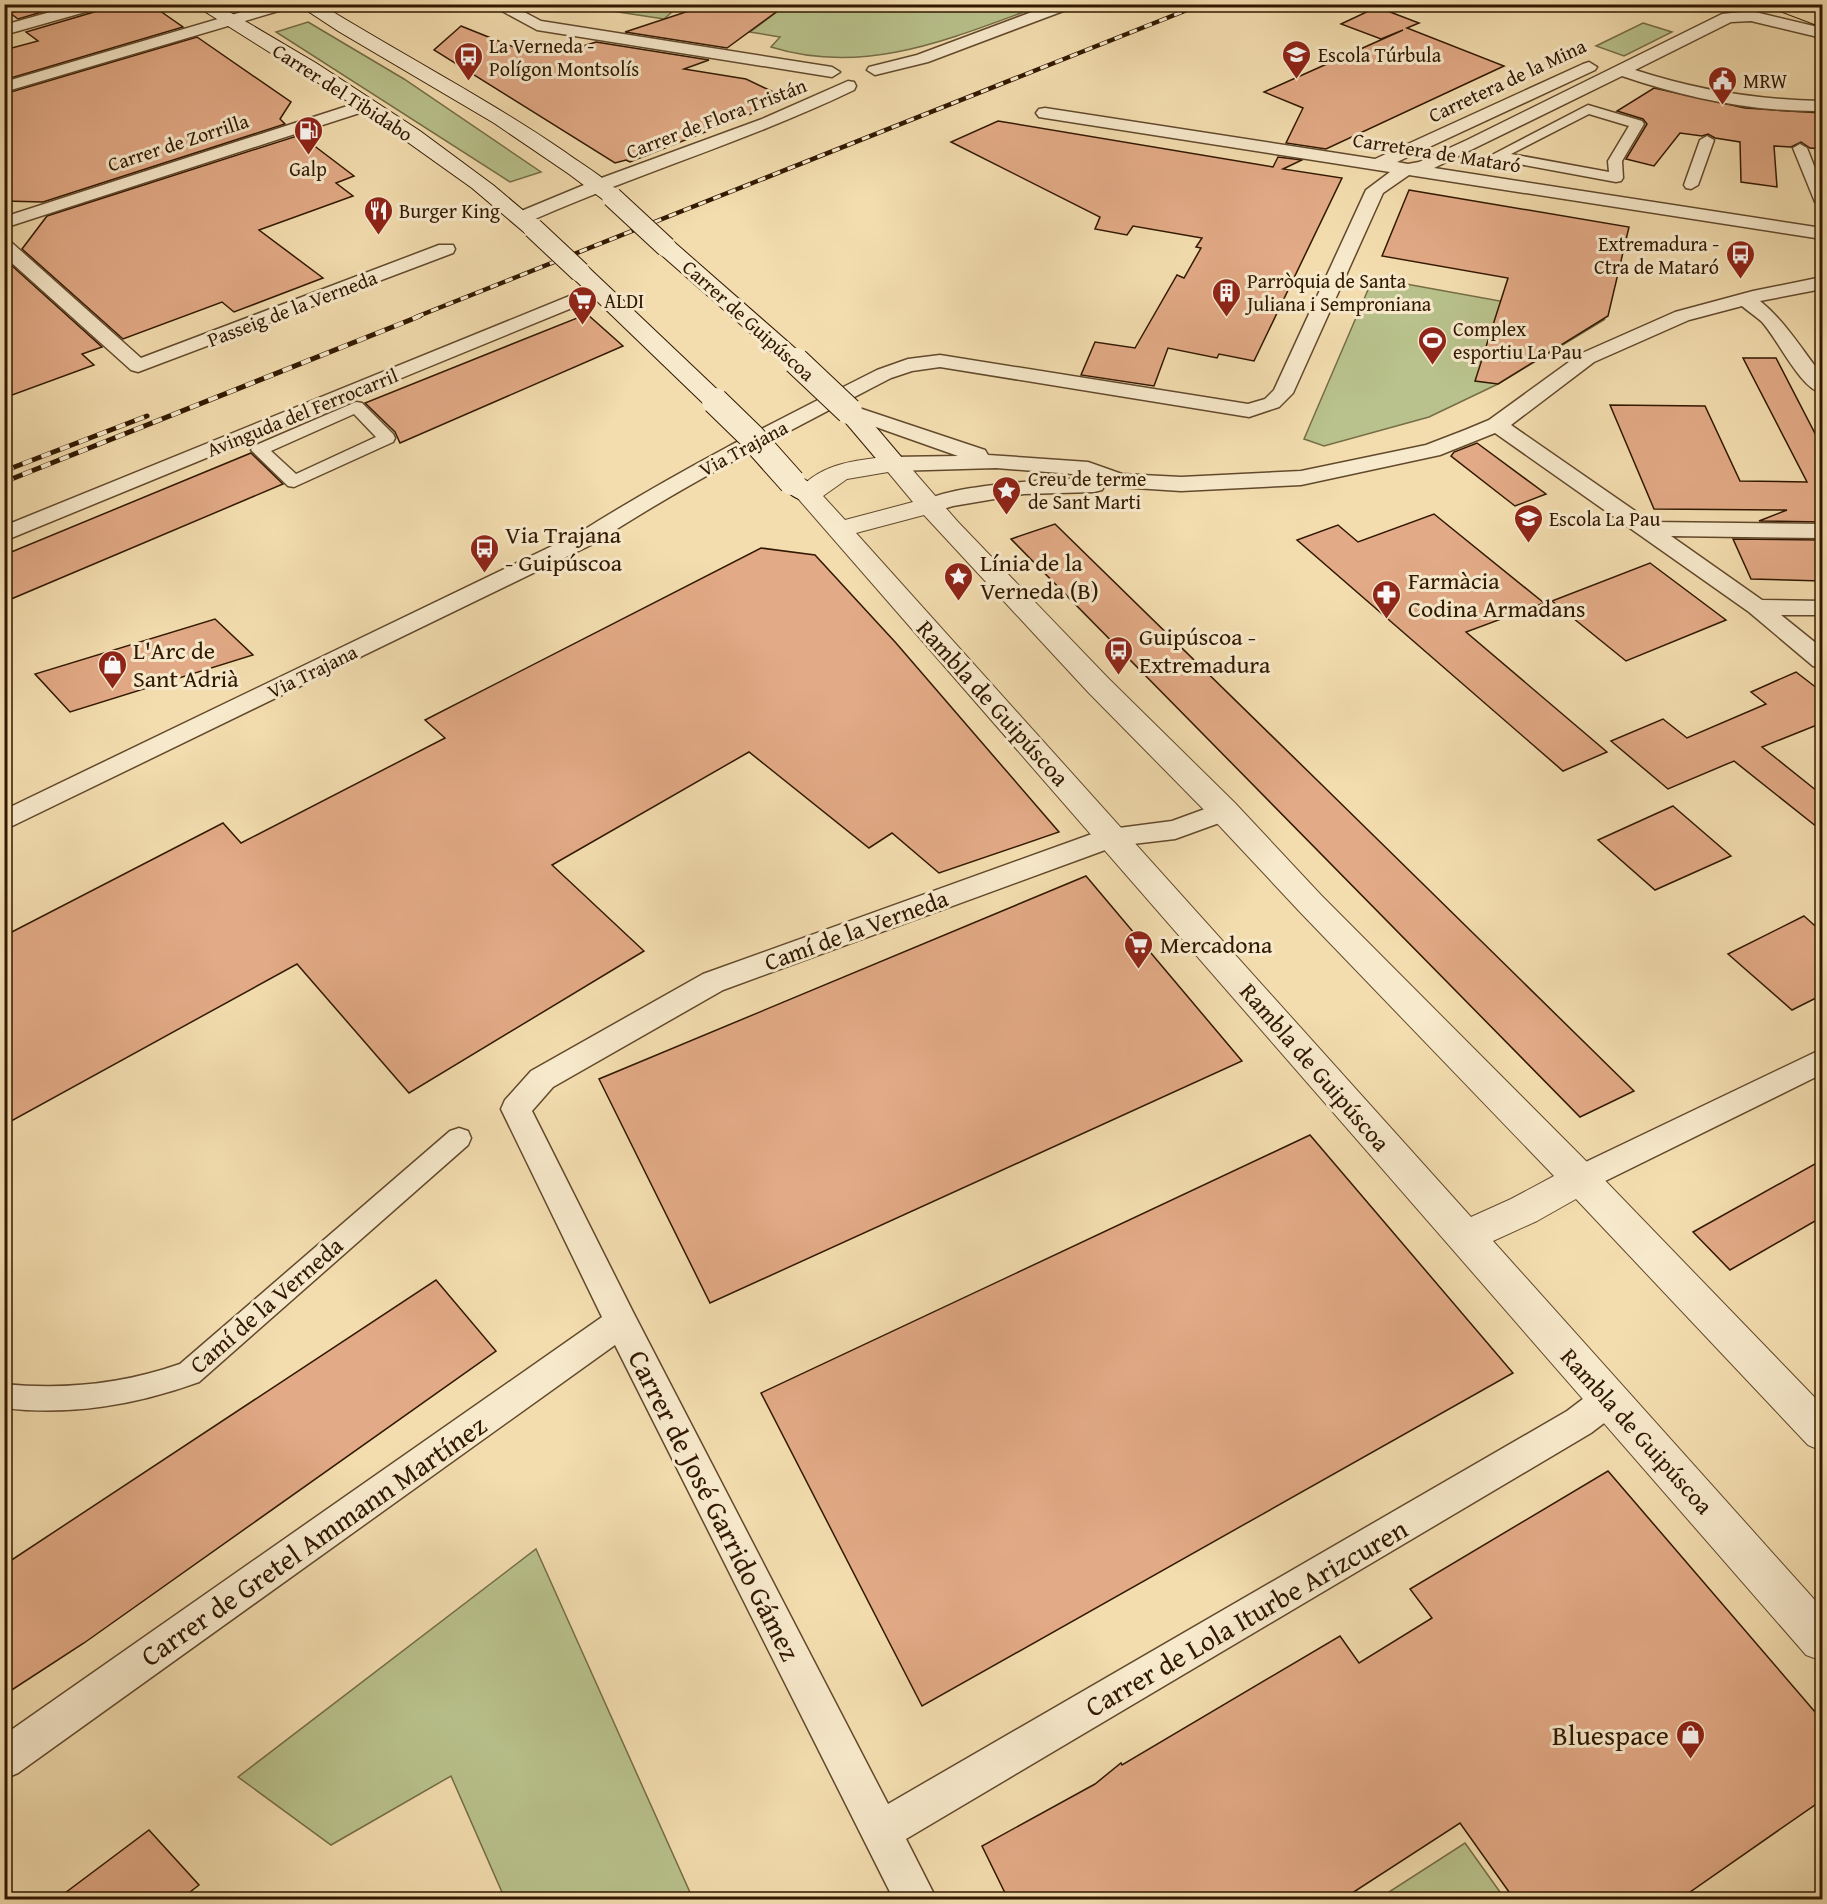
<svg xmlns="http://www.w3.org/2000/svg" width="1827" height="1904" font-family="'Gentium Book Plus',serif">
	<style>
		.green { fill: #b9c28c; stroke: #756d46; stroke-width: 1.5 }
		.building { fill: #e2aa86; stroke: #311800; stroke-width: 1.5 }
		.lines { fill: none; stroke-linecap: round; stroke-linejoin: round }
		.pedestrian-casing { stroke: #62492c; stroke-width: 3 }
		.minor-casing { stroke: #62492c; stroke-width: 3 }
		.tertiary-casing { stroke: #62492c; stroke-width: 2 }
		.secondary-casing { stroke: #311800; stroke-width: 2 }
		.trunk-casing { stroke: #311800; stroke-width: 2 }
		.motorway-casing { stroke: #311800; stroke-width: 2 }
		.pedestrian { fill: #f7e9cb; fill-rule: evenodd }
		.minor { fill: #f7e9cb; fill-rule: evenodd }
		.tertiary { fill: #f7e9cb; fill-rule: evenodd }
		.secondary { fill: #f7e9cb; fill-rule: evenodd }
		.trunk { fill: #f3ddaf; fill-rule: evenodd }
		.motorway { fill: #f3ddaf; fill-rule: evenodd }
		.rail-far1-casing { stroke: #311800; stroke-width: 4.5 }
		.rail-casing { stroke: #311800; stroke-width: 5 }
		.rail-far1 { stroke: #f7e9cb; stroke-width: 3; stroke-dasharray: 8; stroke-linecap: butt }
		.rail { stroke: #f7e9cb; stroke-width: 4; stroke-dasharray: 10; stroke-linecap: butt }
		.secondary-bridge-far1-casing { stroke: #311800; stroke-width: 22; stroke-linecap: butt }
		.secondary-bridge-casing { stroke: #311800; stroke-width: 28; stroke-linecap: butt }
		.secondary-bridge-far1 { stroke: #f7e9cb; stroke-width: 20 }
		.secondary-bridge { stroke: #f7e9cb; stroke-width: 26 }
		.labels { text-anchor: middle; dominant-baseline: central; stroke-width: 6; stroke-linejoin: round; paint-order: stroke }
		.far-poi-label { font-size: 20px; fill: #311800; stroke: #f7e9cb; text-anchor: start }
		.far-street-label { font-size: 20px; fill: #311800; stroke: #f7e9cb }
		.poi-label { font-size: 24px; fill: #311800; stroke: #f7e9cb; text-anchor: start }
		.street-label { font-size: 24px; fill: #311800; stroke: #f7e9cb }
		.near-street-label { font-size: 28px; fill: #311800; stroke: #f7e9cb }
		.near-poi-label { font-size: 28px; fill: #311800; stroke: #f7e9cb; text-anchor: end }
	</style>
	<rect width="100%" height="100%" fill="#f3ddaf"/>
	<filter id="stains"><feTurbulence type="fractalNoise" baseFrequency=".00333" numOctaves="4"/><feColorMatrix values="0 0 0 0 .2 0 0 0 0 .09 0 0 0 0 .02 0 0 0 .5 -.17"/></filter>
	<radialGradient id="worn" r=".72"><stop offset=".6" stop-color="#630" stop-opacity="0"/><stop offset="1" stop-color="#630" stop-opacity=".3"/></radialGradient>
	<g class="green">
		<path d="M572,5H680L664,19Z"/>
		<path d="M765,5H1043C954,37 867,77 771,47L780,37L750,32L782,8Z"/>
		<path d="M308,22L404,79L541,172L510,182L276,32Z"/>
		<path d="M1643,23L1672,32L1624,56L1596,46Z"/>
		<path d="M1373,278L1604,320L1498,384L1429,417L1324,446L1304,439Z"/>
		<path d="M536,1549L693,1899H505L451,1776L331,1845L238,1777Z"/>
		<path d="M1465,1843L1505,1899H1378Z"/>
	</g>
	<g class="building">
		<path d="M42,4H69L18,19L10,13Z"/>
		<path d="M107,4H150L183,27L4,80V50L38,41L26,32L104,9Z"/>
		<path d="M710,4H787L727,48L625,32Z"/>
		<path d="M1377,7L1419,23L1407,28L1504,66L1326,149L1286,143L1303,108L1264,92L1403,30L1381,39L1341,24Z"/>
		<path d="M461,26L516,48L531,43L570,50L596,42L709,60L684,69L746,79L788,99L630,162L626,160L615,163L434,50Z"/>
		<path d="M197,37L291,102L280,119L285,124L43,202L4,201V94Z"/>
		<path d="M1654,88L1745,108L1822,113V149L1810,148L1801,142L1791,147L1774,146L1777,187L1741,182L1740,142L1715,138L1708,134L1702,136L1680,133L1654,166L1626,159L1647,124L1643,119L1617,111Z"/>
		<path d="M998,121L1273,167L1278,157L1302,160L1283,169L1342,178L1254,361L1219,354L1217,358L1168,348L1154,386L1081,375L1095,342L1135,348L1177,275L1184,278L1201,248L1196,247L1202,238L1133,226L1127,235L1095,229L1100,217L951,142Z"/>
		<path d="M300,135L354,176L336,183L353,196L259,230L323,278L234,312L222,302L123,339L22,249L47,216Z"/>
		<path d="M1409,190L1629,227L1608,316L1498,384L1475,381L1508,278L1382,256Z"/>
		<path d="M10,264L102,347L82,354L94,365L4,398V271Z"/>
		<path d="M587,314L623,346L400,443L395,432L365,403Z"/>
		<path d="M1743,358H1776L1822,447V522L1759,521L1787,510L1654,509L1610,405L1705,406L1740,481L1807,482Z"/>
		<path d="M1477,443L1546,494L1515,506L1451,456L1454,452Z"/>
		<path d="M251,453L283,484L4,602V555Z"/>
		<path d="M1434,514L1544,603L1466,632L1607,752L1563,771L1297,540L1338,525L1358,542Z"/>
		<path d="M1055,524L1320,783L1634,1091L1580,1117L1011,539Z"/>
		<path d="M1733,539L1822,540V581L1751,579Z"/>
		<path d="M761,548L815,555L896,643L1059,832L939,873L892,833L869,848L749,752L552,865L644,951L409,1093L297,964L4,1125V936L223,823L241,843L445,738L425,720Z"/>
		<path d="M1650,563L1726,620L1626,661L1552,601Z"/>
		<path d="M215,619L253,655L70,712L35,674Z"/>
		<path d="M1796,672L1822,692V723L1762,747L1822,795V831L1734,761L1668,789L1611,741L1663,719L1687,738L1766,704L1751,692Z"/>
		<path d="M1673,806L1731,856L1655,890L1598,840Z"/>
		<path d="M1086,876L1242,1061L710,1303L599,1079Z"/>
		<path d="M1804,916L1822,932V995L1792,1010L1728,954Z"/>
		<path d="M1310,1135L1513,1373L922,1706L761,1393Z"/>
		<path d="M1822,1160V1217L1730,1270L1693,1232Z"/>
		<path d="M436,1280L496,1351L84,1643L4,1695V1565Z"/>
		<path d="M1608,1471L1822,1720V1800L1680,1899H1514L1460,1823L1343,1899H1008L982,1846L1095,1784L1121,1763L1122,1765L1340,1636L1359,1663L1432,1618L1410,1589Z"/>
		<path d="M149,1830L199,1885L181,1899H57Z"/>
	</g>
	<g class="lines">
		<defs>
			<g id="pedestrian">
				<path d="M1588,105L1642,121L1644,124L1622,161L1623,178L1621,181L1616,182L1497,160L1490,156ZM1589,114L1629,126L1608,161L1609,172L1511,154Z"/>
				<path d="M1707,136L1714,140L1698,185L1691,189L1686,188L1684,185L1700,140Z"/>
				<path d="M1800,144L1807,148L1822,186V206L1815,202L1793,148Z"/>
				<path d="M356,402L362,403L393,434L395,438L393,442L294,487L288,486L251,450L254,446ZM354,414L376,437L296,474L271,451Z"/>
				<path d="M459,1128L468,1131L471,1138L468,1145L199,1382C135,1405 72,1416 4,1408V1384C64,1390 123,1384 180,1364L450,1131Z"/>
			</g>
			<g id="minor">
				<path d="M79,4H105L103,7L4,35V25Z"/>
				<path d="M269,4H294L292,7L4,92V82Z"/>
				<path d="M489,4H509L541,21L832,67L840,72L832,77L537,30Z"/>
				<path d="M1053,4H1076L1074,7L928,62L875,75L867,70L869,67L917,55Z"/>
				<path d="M1751,11L1822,28V38L1751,21L1731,22L1635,70C1696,90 1758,100 1822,101V111C1754,112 1686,98 1622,76L1434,168L1822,228V239L1409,175L1383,193L1293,393L1279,407L1249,417L940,367L912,371L891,378C791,430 690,481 595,543L4,830V810L579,533C675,472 776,421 877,370L908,359L940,355L1248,404L1265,399L1274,390L1366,190L1390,172L1045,118L1039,117L1036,113L1039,109L1045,108L1375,159L1583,64L1589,62L1597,67L1595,70L1397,162L1408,164L1419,162L1467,140L1722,14Z"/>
				<path d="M848,81L854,82L856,86L854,90C748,141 635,174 528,222H514L512,218L514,214L596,180L762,119Z"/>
				<path d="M366,100L372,101L374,105L372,109L4,228V217Z"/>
				<path d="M4,240L11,242L141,358L439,245H453L455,249L453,253L138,372L131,370L4,256Z"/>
				<path d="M1822,277V289L1760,301C1785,321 1802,350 1822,375V393C1800,389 1777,337 1761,321C1755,316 1748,311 1742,306L1689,320L1594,362L1511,425L1651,522L1822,524V538L1671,536L1762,600L1822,601V615H1781L1822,648V668L1813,666L1749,612L1495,433L1440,455L1301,485L1181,491L1119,487L1103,482L1105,485L1102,490L1094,492L1024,494L953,506L930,513L922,511L919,506C934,484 1064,479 1094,478L1085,475L996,468L894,471L886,469L883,464L886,459L894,457L958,456L842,415L838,411L842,407L849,405L856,407L985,450L988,455L1088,462L1122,474L1181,477L1301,471L1426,445L1465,430L1489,420L1580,354L1675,312L1753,291Z"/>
				<path d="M599,284L606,286L609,290L606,294L4,541V526Z"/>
				<path d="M1224,802L1233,804L1237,811L1233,818L1175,839L1116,846L723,990L553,1087L532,1111L633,1312L888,1804L1567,1411L1596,1389L1608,1384L1620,1389L1625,1400L1620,1411L1591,1433L906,1839L937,1900H894L615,1345L18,1773L4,1779V1735L602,1317L501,1109L505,1100L531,1071L703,974L1103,830L1172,821Z"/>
				<path d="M1822,1049V1074L1591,1188L1580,1192L1569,1188L1564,1179L1569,1170Z"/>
			</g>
			<path id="tertiary" d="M894,456L903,459L958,522L1108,678L1235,803L1321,895L1593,1168L1822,1405V1451L1808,1445L1576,1199L1537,1221L1493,1241L1822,1608V1661L1806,1655L795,495C818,462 858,460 894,456ZM888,472L913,502L845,520L823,496L847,479ZM924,515L1088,692L1213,819L1299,911L1554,1176L1511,1199L1471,1217L856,533Z"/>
			<g id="secondary">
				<path d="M193,4H216L316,63L420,131L493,185L544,228L541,233L533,234L525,233L472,188L371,116Z"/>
				<path d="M297,4H320C401,54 486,98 565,152C581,164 611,181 623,197L619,201L612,203L605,201L569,174L494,123L338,31Z"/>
				<path d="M666,240L674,242L804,356L808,361L804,366L796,368L788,366L658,252L655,247L658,242Z"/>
				<path d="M580,265L588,267L724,396L727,401L724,406L715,408L706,406L572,277L569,272L572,267Z"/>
				<path d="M849,404L858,406L903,459L907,464L903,469L894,472L885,469L840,416L837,411L840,406Z"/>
				<path d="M792,474C804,477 814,485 821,495L817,500C801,504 788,495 779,482L783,477Z"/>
			</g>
			<path id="trunk" d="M1769,4H1795L1822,16V27L1772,8Z"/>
			<path id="motorway" d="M1791,4L1822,6V17L1794,8Z"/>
		</defs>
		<use href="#pedestrian" class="pedestrian-casing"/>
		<use href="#minor" class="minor-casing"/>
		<use href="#tertiary" class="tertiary-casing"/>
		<use href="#secondary" class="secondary-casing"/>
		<use href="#trunk" class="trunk-casing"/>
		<use href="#motorway" class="motorway-casing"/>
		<use href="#pedestrian" class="pedestrian"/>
		<use href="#minor" class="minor"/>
		<use href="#tertiary" class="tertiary"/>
		<use href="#secondary" class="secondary"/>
		<use href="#trunk" class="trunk"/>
		<use href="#motorway" class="motorway"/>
		<defs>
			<path id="rail-far1" d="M416,317L1202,4"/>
			<g id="rail">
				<path d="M4,471L147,416"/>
				<path d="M4,482L420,316"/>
			</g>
		</defs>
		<use href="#rail-far1" class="rail-far1-casing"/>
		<use href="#rail" class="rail-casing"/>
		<use href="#rail-far1" class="rail-far1"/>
		<use href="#rail" class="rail"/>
		<defs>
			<g id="secondary-bridge-far1">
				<path d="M612,197L666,247"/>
				<path d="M533,228L580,272"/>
			</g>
			<g id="secondary-bridge">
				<path d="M796,361L849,411"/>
				<path d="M715,401L751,436L792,482"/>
			</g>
		</defs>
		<use href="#secondary-bridge-far1" class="secondary-bridge-far1-casing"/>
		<use href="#secondary-bridge" class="secondary-bridge-casing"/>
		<use href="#secondary-bridge-far1" class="secondary-bridge-far1"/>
		<use href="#secondary-bridge" class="secondary-bridge"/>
	</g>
	<defs>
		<symbol id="school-pin" viewBox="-11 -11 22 30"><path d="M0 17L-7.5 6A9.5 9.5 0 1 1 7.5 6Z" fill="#8f2418" stroke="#f7e9cb"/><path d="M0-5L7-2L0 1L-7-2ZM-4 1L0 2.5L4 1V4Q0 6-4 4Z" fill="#fff"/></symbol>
		<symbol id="bus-pin" viewBox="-11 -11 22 30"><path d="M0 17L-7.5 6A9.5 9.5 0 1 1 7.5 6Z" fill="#8f2418" stroke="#f7e9cb"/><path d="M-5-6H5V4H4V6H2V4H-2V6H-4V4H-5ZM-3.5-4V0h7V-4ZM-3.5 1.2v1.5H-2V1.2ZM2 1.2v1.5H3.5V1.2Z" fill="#fff"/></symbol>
		<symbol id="civic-pin" viewBox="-11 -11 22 30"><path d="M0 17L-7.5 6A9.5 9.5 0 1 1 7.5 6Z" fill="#8f2418" stroke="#f7e9cb"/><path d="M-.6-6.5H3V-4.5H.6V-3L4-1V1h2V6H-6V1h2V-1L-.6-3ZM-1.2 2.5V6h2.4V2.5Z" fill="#fff"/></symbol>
		<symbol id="fuel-pin" viewBox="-11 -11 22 30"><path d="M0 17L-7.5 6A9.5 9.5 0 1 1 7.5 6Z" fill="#8f2418" stroke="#f7e9cb"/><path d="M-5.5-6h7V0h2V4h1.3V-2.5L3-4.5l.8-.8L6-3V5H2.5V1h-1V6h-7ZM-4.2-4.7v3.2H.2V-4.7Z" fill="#fff"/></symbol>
		<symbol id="restaurant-pin" viewBox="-11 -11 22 30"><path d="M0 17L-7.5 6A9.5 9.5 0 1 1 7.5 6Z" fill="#8f2418" stroke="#f7e9cb"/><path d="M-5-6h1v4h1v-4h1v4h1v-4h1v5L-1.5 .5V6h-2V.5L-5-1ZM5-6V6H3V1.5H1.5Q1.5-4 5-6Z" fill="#fff"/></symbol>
		<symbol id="building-pin" viewBox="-11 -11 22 30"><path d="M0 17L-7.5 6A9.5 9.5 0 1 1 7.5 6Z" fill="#8f2418" stroke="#f7e9cb"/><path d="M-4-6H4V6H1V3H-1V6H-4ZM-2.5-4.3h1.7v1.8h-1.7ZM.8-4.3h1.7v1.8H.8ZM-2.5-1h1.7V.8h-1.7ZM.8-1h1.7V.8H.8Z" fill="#fff"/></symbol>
		<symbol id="supermarket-pin" viewBox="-11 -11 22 30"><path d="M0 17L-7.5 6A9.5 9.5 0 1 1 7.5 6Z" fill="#8f2418" stroke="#f7e9cb"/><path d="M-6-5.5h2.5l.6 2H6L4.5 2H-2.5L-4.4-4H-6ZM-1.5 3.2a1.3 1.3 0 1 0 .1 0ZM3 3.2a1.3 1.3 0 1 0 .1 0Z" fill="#fff"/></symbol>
		<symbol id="stadium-pin" viewBox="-11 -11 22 30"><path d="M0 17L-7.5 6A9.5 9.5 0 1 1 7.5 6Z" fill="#8f2418" stroke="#f7e9cb"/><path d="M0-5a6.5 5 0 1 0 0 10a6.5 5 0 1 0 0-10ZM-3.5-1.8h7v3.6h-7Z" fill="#fff"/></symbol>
		<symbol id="sight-pin" viewBox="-11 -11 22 30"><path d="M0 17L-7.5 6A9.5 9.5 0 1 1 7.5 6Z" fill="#8f2418" stroke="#f7e9cb"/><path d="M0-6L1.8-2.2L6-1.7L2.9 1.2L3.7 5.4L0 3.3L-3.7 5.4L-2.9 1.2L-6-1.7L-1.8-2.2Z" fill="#fff"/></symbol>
		<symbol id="pharmacy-pin" viewBox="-11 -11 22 30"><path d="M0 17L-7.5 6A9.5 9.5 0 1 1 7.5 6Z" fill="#8f2418" stroke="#f7e9cb"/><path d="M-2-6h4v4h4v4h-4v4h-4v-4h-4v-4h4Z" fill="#fff"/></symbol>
		<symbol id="shop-pin" viewBox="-11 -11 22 30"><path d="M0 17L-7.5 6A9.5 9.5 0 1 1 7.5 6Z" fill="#8f2418" stroke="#f7e9cb"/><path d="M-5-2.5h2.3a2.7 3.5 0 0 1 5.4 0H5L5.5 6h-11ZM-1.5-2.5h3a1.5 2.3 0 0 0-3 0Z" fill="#fff"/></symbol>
	</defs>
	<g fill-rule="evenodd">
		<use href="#school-pin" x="1280" y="38" width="33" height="45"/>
		<use href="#bus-pin" x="452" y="40" width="33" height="45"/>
		<use href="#civic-pin" x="1706" y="64" width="33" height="45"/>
		<use href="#fuel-pin" x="292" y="114" width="33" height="45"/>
		<use href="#restaurant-pin" x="362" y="194" width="33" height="45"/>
		<use href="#bus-pin" x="1724" y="238" width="33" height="45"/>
		<use href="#building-pin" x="1210" y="276" width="33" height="45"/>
		<use href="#supermarket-pin" x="566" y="284" width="33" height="45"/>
		<use href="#stadium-pin" x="1416" y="324" width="33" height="45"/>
		<use href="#sight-pin" x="990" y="474" width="33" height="45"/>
		<use href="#school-pin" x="1512" y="502" width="33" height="45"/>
		<use href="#bus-pin" x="468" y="532" width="33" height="45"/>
		<use href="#sight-pin" x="942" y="560" width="33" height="45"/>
		<use href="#pharmacy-pin" x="1370" y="578" width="33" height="45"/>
		<use href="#bus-pin" x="1102" y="634" width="33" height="45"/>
		<use href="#shop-pin" x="96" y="648" width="33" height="45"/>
		<use href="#supermarket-pin" x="1122" y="928" width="33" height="45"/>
		<use href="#shop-pin" x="1674" y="1718" width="33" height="45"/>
	</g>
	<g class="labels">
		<g class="far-poi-label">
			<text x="489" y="45">La Verneda -<tspan x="489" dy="23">Polígon Montsolís</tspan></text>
			<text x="1318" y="54">Escola Túrbula</text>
			<text x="1743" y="80">MRW</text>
			<text x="308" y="168" text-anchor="middle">Galp</text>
			<text x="399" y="210">Burger King</text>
			<text x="1719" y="243" text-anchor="end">Extremadura -<tspan x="1719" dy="23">Ctra de Mataró</tspan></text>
			<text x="1247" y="280">Parròquia de Santa<tspan x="1247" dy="23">Juliana i Semproniana</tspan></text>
			<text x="604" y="300">ALDI</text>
			<text x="1453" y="328">Complex<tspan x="1453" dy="23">esportiu La Pau</tspan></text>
			<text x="1028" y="478">Creu de terme<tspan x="1028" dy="23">de Sant Marti</tspan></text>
			<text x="1549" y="518">Escola La Pau</text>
		</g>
		<g class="far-street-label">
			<text transform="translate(1507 80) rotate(-25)">Carretera de la Mina</text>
			<text transform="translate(343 92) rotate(33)">Carrer del Tibidabo</text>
			<text transform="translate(716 118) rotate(-21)">Carrer de Flora Tristán</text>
			<text transform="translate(178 142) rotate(-18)">Carrer de Zorrilla</text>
			<text transform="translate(1437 152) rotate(9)">Carretera de Mataró</text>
			<text transform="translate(292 308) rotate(-21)">Passeig de la Verneda</text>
			<text transform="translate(749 320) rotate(42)">Carrer de Guipúscoa</text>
			<text transform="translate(302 412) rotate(-22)">Avinguda del Ferrocarril</text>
			<text transform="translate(743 448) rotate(-28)">Via Trajana</text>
			<text transform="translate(312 671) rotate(-26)">Via Trajana</text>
		</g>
		<g class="poi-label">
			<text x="505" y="534">Via Trajana<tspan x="505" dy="28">- Guipúscoa</tspan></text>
			<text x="980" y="562">Línia de la<tspan x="980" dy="28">Verneda (B)</tspan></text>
			<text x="1408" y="580">Farmàcia<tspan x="1408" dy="28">Codina Armadans</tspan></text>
			<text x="1139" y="636">Guipúscoa -<tspan x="1139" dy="28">Extremadura</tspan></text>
			<text x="133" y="650">L'Arc de<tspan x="133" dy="28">Sant Adrià</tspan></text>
			<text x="1160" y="944">Mercadona</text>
		</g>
		<g class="street-label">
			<text transform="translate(993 703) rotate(48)">Rambla de Guipúscoa</text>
			<text transform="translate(856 930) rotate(-20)">Camí de la Verneda</text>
			<text transform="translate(1315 1067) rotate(49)">Rambla de Guipúscoa</text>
			<text transform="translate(266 1305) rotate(-41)">Camí de la Verneda</text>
			<text transform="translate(1637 1431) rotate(48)">Rambla de Guipúscoa</text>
		</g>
		<g class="near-street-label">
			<text transform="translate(715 1505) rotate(63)">Carrer de José Garrido Gámez</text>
			<text transform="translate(313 1540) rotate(-35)">Carrer de Gretel Ammann Martínez</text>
			<text transform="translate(1246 1617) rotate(-30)">Carrer de Lola Iturbe Arizcuren</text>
		</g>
		<g class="near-poi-label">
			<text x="1669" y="1734">Bluespace</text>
		</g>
	</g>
	<rect width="1827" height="1904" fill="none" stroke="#f3ddaf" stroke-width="24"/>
	<rect x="6" y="6" width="1815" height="1892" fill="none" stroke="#311800" stroke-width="3"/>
	<rect x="12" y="12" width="1803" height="1880" fill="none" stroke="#311800" stroke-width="1.5"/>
	<rect width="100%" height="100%" filter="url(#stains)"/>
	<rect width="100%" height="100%" fill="url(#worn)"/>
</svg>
